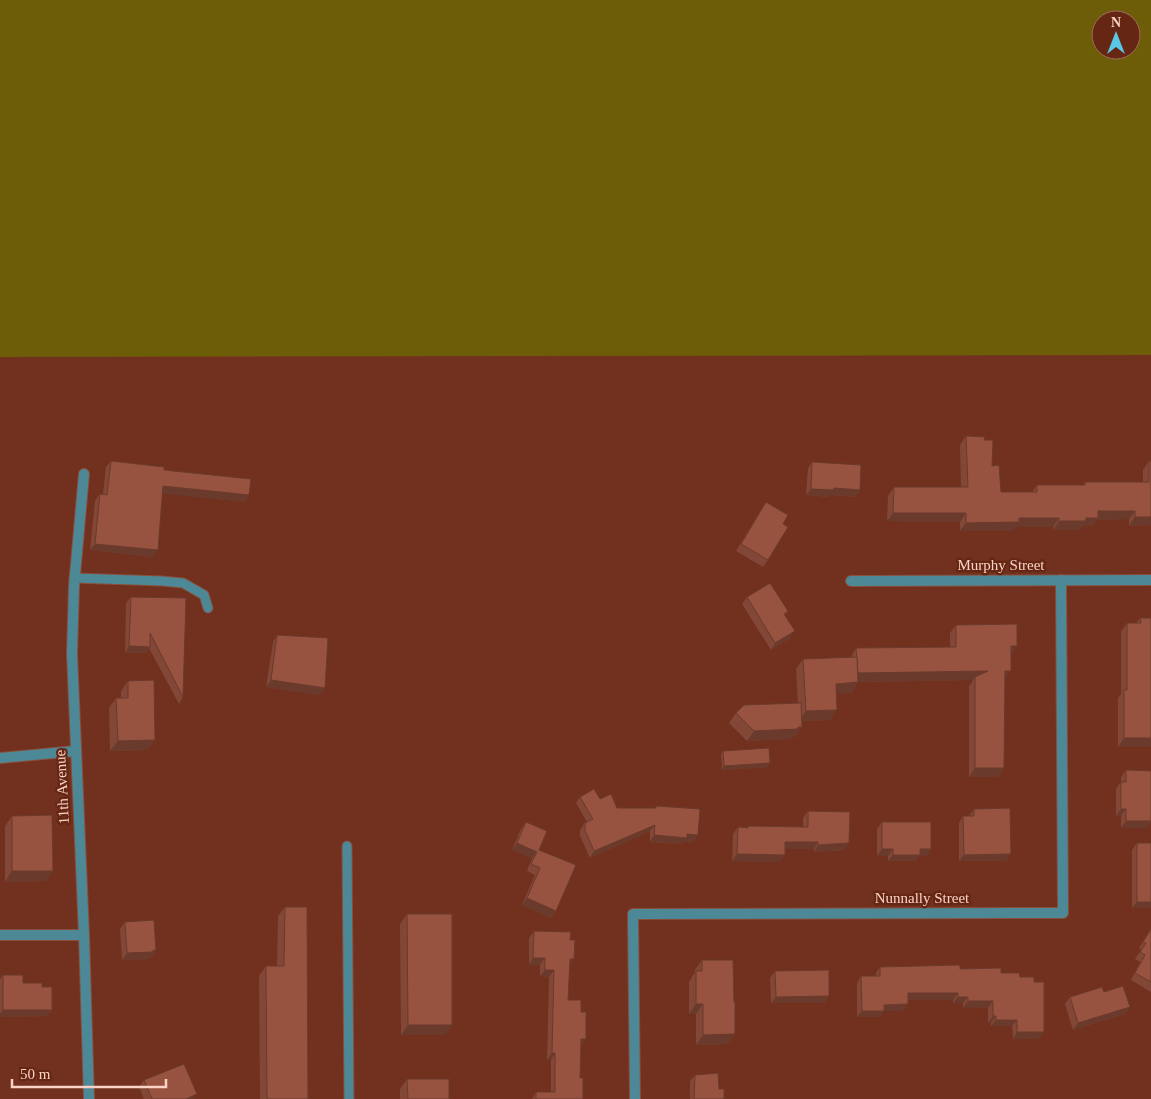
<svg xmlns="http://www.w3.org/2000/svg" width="1151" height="1099" font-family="Georgia,serif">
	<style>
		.green { fill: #6d5d08; fill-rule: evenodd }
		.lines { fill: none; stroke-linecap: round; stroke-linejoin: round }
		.service-casing { stroke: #8a4e3c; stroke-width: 11 }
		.minor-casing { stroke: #8a4e3c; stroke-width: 12 }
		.service { stroke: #4d8897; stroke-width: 9 }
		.minor { stroke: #4d8897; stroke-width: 10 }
		.wall { fill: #824736 }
		.shaded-wall { fill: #6a3a2c }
		.building { fill: #97533f; stroke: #6a3a2c }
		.labels { text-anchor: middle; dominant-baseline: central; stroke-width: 4.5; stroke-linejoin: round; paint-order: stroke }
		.street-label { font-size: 15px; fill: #fad2c6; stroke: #652613 }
	</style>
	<rect width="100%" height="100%" fill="#71311e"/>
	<path class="green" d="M0,0H1151V355L0,357ZM1101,20H1131V50H1101Z"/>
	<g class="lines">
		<defs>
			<g id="service">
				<path d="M74,578L162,581L183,583L204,595L208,608"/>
				<path d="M347,846L349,1099"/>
			</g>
			<g id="minor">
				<path d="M84,474L74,586L72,654L84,935L89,1099"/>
				<path d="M851,581L1151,580"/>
				<path d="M0,758L76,751"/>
				<path d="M0,935H84"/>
				<path d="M635,1099L633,914L1063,913L1061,580"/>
			</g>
		</defs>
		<use href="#service" class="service-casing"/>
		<use href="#minor" class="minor-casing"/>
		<use href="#service" class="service"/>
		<use href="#minor" class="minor"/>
	</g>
	<g class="wall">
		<path d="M966,436L984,440L992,466L1001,492H1032L1037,485H1083L1085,482H1143V470L1149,461H1151V523L1150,525L1129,526V519L1097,520L1092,526H1082L1080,530H1053V527H1016L1013,531H960V522L887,521L888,496L894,487H961L960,445Z"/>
		<path d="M111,461L164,470L245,502L162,493L153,557L90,550L95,501L100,494H103L106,467Z"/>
		<path d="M812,462L860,490L855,497L830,495L829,497L806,495L808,468Z"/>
		<path d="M766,502L783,524L768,560L763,567L736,551Z"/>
		<path d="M131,597L183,697L179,704L149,648L146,653H125L126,603Z"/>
		<path d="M747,597L788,611L785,615L790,638L771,650L742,604Z"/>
		<path d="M1140,618L1151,747H1118V698L1121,694V632L1127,623H1136Z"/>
		<path d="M956,625L1011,655L1005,680L999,777H969V686L973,680L858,682L851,693H836L830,720L802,721V727L795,737H792L791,739L747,741L729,723L736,713L798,703L796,669L803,659L851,657L856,648L950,647V633Z"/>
		<path d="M277,635L325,688L320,695L266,687L273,642Z"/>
		<path d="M128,681L148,750L110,751L109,708L116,698H121V691Z"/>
		<path d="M723,751L768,767L722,770L721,754Z"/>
		<path d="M1126,770L1151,771V822L1147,828H1121V816H1116V789L1121,782V777Z"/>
		<path d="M580,797L600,799L617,808H655L656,806L694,842L684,841L682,844L650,842V831L590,858L580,836V830L585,823L587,822L576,803Z"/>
		<path d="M974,809L1007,861H959V823L963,816H969Z"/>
		<path d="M808,811L844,850L814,852V849H785L780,862L732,861L733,834L738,827H747L748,826L803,827V818Z"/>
		<path d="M12,816L46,881L5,882V826Z"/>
		<path d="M526,822L539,850L556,911L551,918L522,905L535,875L527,871L532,858L512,850L521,829Z"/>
		<path d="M882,822L931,849L927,856H918L915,861H888V856H877V829Z"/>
		<path d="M1137,843L1151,908H1132V850Z"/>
		<path d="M285,907L308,1099H260L259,976L266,966H277L278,916Z"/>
		<path d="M407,914L445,1035H401L400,924Z"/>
		<path d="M125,922L156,950L152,957H150L149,959L122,960L120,929Z"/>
		<path d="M1151,928V992L1131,980L1140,962L1135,959L1141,950L1139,948Z"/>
		<path d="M534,931L570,940L574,959L569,966L568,1000L581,1046L580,1078L583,1099H532L536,1092H551V1060H547L549,977L540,976V965H529V938Z"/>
		<path d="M702,960L728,1044L696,1045V1014H689V982L695,972V970Z"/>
		<path d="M880,967L960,969L1001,973L1020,977L1034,982L1039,1039H1013L1012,1026H991V1023H988V1008H963V1003H953V1000H908L903,1011H884L880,1017H857V983L861,976H876V973Z"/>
		<path d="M775,971L829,996L824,1003H771L770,978Z"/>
		<path d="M3,975L23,983L42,987L52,1010L47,1016L0,1017V979Z"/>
		<path d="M1104,992L1130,1007L1125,1014L1073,1030L1065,1004L1070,997Z"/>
		<path d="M695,1075L719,1089L724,1099H690V1081Z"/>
		<path d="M407,1079L449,1099H400V1089Z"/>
		<path d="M144,1080L193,1099H144L139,1087Z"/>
	</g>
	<g class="shaded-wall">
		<path d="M163,486L249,495L245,502L158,493Z"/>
		<path d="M834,488L860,490L855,497L830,495L829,497L806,495L811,489Z"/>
		<path d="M1098,511H1135L1129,519L1097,520L1092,526H1082L1080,530H1053L1059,521L1086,518Z"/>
		<path d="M893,513H966L960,522L887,521Z"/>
		<path d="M1135,517H1151V523L1150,525L1129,526Z"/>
		<path d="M1019,518H1059L1053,527H1016L1013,531H960L966,523Z"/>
		<path d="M95,544L158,550L153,557L90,550Z"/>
		<path d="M795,631L790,638L771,650L775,643Z"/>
		<path d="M129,646L150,647L146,653H125Z"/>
		<path d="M1011,646H1017L1011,655Z"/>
		<path d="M988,671L975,677L973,680L851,682L856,673Z"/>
		<path d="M1005,671H1011L1005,680Z"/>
		<path d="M271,680L325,688L320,695L266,687Z"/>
		<path d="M858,682L851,693L829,694L836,684Z"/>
		<path d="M837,710L830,720L799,721L806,711Z"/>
		<path d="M802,727L795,737H792L791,739L747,741L754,731Z"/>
		<path d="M1124,738H1151V747H1118Z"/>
		<path d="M155,740L148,750L110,751L118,741Z"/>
		<path d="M770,763L768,767L722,770L724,766Z"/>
		<path d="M975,768H1004L999,777H969Z"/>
		<path d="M1121,809H1126L1121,816H1116Z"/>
		<path d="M1126,821H1151V822L1147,828H1121Z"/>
		<path d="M655,825L650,831L590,858L594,851Z"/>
		<path d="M687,834L698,835L694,842L684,841L682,844L650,842L654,835Z"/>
		<path d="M785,842H818L814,849H780Z"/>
		<path d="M517,843L537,852L532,858L512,850Z"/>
		<path d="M849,843L844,850L814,852L818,845Z"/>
		<path d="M882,849H893L888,856H877Z"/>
		<path d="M920,849H931L927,856H918L915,861H888L893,855Z"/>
		<path d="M737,854L785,855L780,862L732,861Z"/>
		<path d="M1011,854L1007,861H959L964,855Z"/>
		<path d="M12,871H53L46,881L5,882Z"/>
		<path d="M527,898L556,911L551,918L522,905Z"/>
		<path d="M1137,902H1151V908H1132Z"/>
		<path d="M156,950L152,957H150L149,959L122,960L127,953Z"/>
		<path d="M533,958H545L540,965H529Z"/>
		<path d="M570,959H574L569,966Z"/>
		<path d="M545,970H554L549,977L540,976Z"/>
		<path d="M908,993H958L953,1000H903Z"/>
		<path d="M829,996L824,1003H771L776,997Z"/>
		<path d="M958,997H968L963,1003H953Z"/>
		<path d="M968,1001H993L988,1008H963Z"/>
		<path d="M696,1004H703L696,1014H689Z"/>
		<path d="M908,1004L903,1011H884L880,1017H857L862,1011L884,1005Z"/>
		<path d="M1130,1007L1125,1014L1073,1030L1078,1023Z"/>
		<path d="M3,1010H52L47,1016L0,1017V1014Z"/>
		<path d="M993,1016H996L991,1023H988Z"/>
		<path d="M996,1020H1017L1012,1026H991Z"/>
		<path d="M408,1025H452L445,1035H401Z"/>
		<path d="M1017,1032H1044L1039,1039H1013Z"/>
		<path d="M735,1034L728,1044L696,1045L703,1035Z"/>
		<path d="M581,1039H586L581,1046Z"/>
		<path d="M552,1053H555L551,1060H547Z"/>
		<path d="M197,1094L193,1099H186Z"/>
	</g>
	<g class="building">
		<path d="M966,436L985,437L984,440H993L992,466L999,465L1001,492H1037V485H1085V482H1149V461H1151V517H1135V511H1098V518H1086V521H1059V518H1019V522L966,523V513H893L894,487H968Z"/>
		<path d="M111,461L164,467V470L251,479L249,495L163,486L158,550L95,544L100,494L107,495Z"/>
		<path d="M812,462L861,465L860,490L834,488V490L811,489Z"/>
		<path d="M766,502L788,515L783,524L788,527L768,560L741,544Z"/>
		<path d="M770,583L788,611L784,614L795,631L775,643L747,597Z"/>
		<path d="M131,597L186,598L183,697L150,633V647L129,646Z"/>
		<path d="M1140,618H1151V738H1124V690H1127V623H1141Z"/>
		<path d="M1017,624V646H1011V671H1005L1004,768H975V677L988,671L858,673L856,648L956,647V625Z"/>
		<path d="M277,635L328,638L325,688L271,680Z"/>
		<path d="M857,657L858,682L836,684L837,710L806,711L803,659Z"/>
		<path d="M154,680L155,740L118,741L116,698H128V681Z"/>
		<path d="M801,703L802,727H798V729L754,731L736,713L744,705Z"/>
		<path d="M769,748L770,763L724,766L723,751Z"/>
		<path d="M1126,770L1151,771V821H1126V809H1121V782H1126Z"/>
		<path d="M594,789L600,799L611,794L617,808H656V806L700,809L698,835L687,834V838L654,835L655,825L594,851L585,830V823L593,819L580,797Z"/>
		<path d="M1010,808L1011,854L964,855L963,816H974V809Z"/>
		<path d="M808,811L850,812L849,843L818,845V842H785V855L737,854L738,827L748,828V826L808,827Z"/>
		<path d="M52,815L53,871H12V816Z"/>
		<path d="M526,822L547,831L539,850L576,865L556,911L527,898L540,868L531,864L537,852L517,843Z"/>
		<path d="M882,822H931V849H920V855H893V849H882Z"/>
		<rect x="1137" y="843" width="14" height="59"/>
		<path d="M285,907H307L308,1099H267L266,966H284Z"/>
		<path d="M407,914H452V1025H408Z"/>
		<path d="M154,920L156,950H153V952L127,953L125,922Z"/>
		<path d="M1151,929V982L1135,973L1145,955L1140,952L1146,943L1143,942Z"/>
		<path d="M534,931L571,932L570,940H575L574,959H570L568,1000H581V1012H586V1039H581L580,1078H583V1099H536V1092H555V1053H552L554,970H545V958H533Z"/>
		<path d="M702,960H733L734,1002H735V1034L703,1035V1004H696V971H702Z"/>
		<path d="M960,965V969L1001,968V973H1019L1020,977H1034V982H1044V1032H1017V1020H996V1016H993V1001H968V997H958V993H908V1004L884,1005V1011H862L861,976H880V967Z"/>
		<path d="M829,970V996L776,997L775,971Z"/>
		<path d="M3,975H23V983H42V987H52V1010H3Z"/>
		<path d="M1123,986L1130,1007L1078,1023L1070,997L1102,987L1104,992Z"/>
		<path d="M184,1064L197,1094L186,1099H152L144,1080Z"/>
		<path d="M718,1073L719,1089H724V1099H694L695,1075Z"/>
		<path d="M407,1079H449V1099H408Z"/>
	</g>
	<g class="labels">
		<g class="street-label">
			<text x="1001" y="565">Murphy Street</text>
			<text transform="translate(62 787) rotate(-93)">11th Avenue</text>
			<text x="922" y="898">Nunnally Street</text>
		</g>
	</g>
	<g transform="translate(1116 35)"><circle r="24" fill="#652613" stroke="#a16b5b"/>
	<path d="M0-4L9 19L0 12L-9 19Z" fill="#59c8e4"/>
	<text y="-8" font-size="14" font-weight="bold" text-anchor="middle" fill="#fad2c6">N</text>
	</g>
	<path d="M12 1079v8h154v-8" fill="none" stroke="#fad2c6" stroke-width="2.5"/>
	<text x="20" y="1079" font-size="15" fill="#fad2c6" stroke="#652613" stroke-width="4" paint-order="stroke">50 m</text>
</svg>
